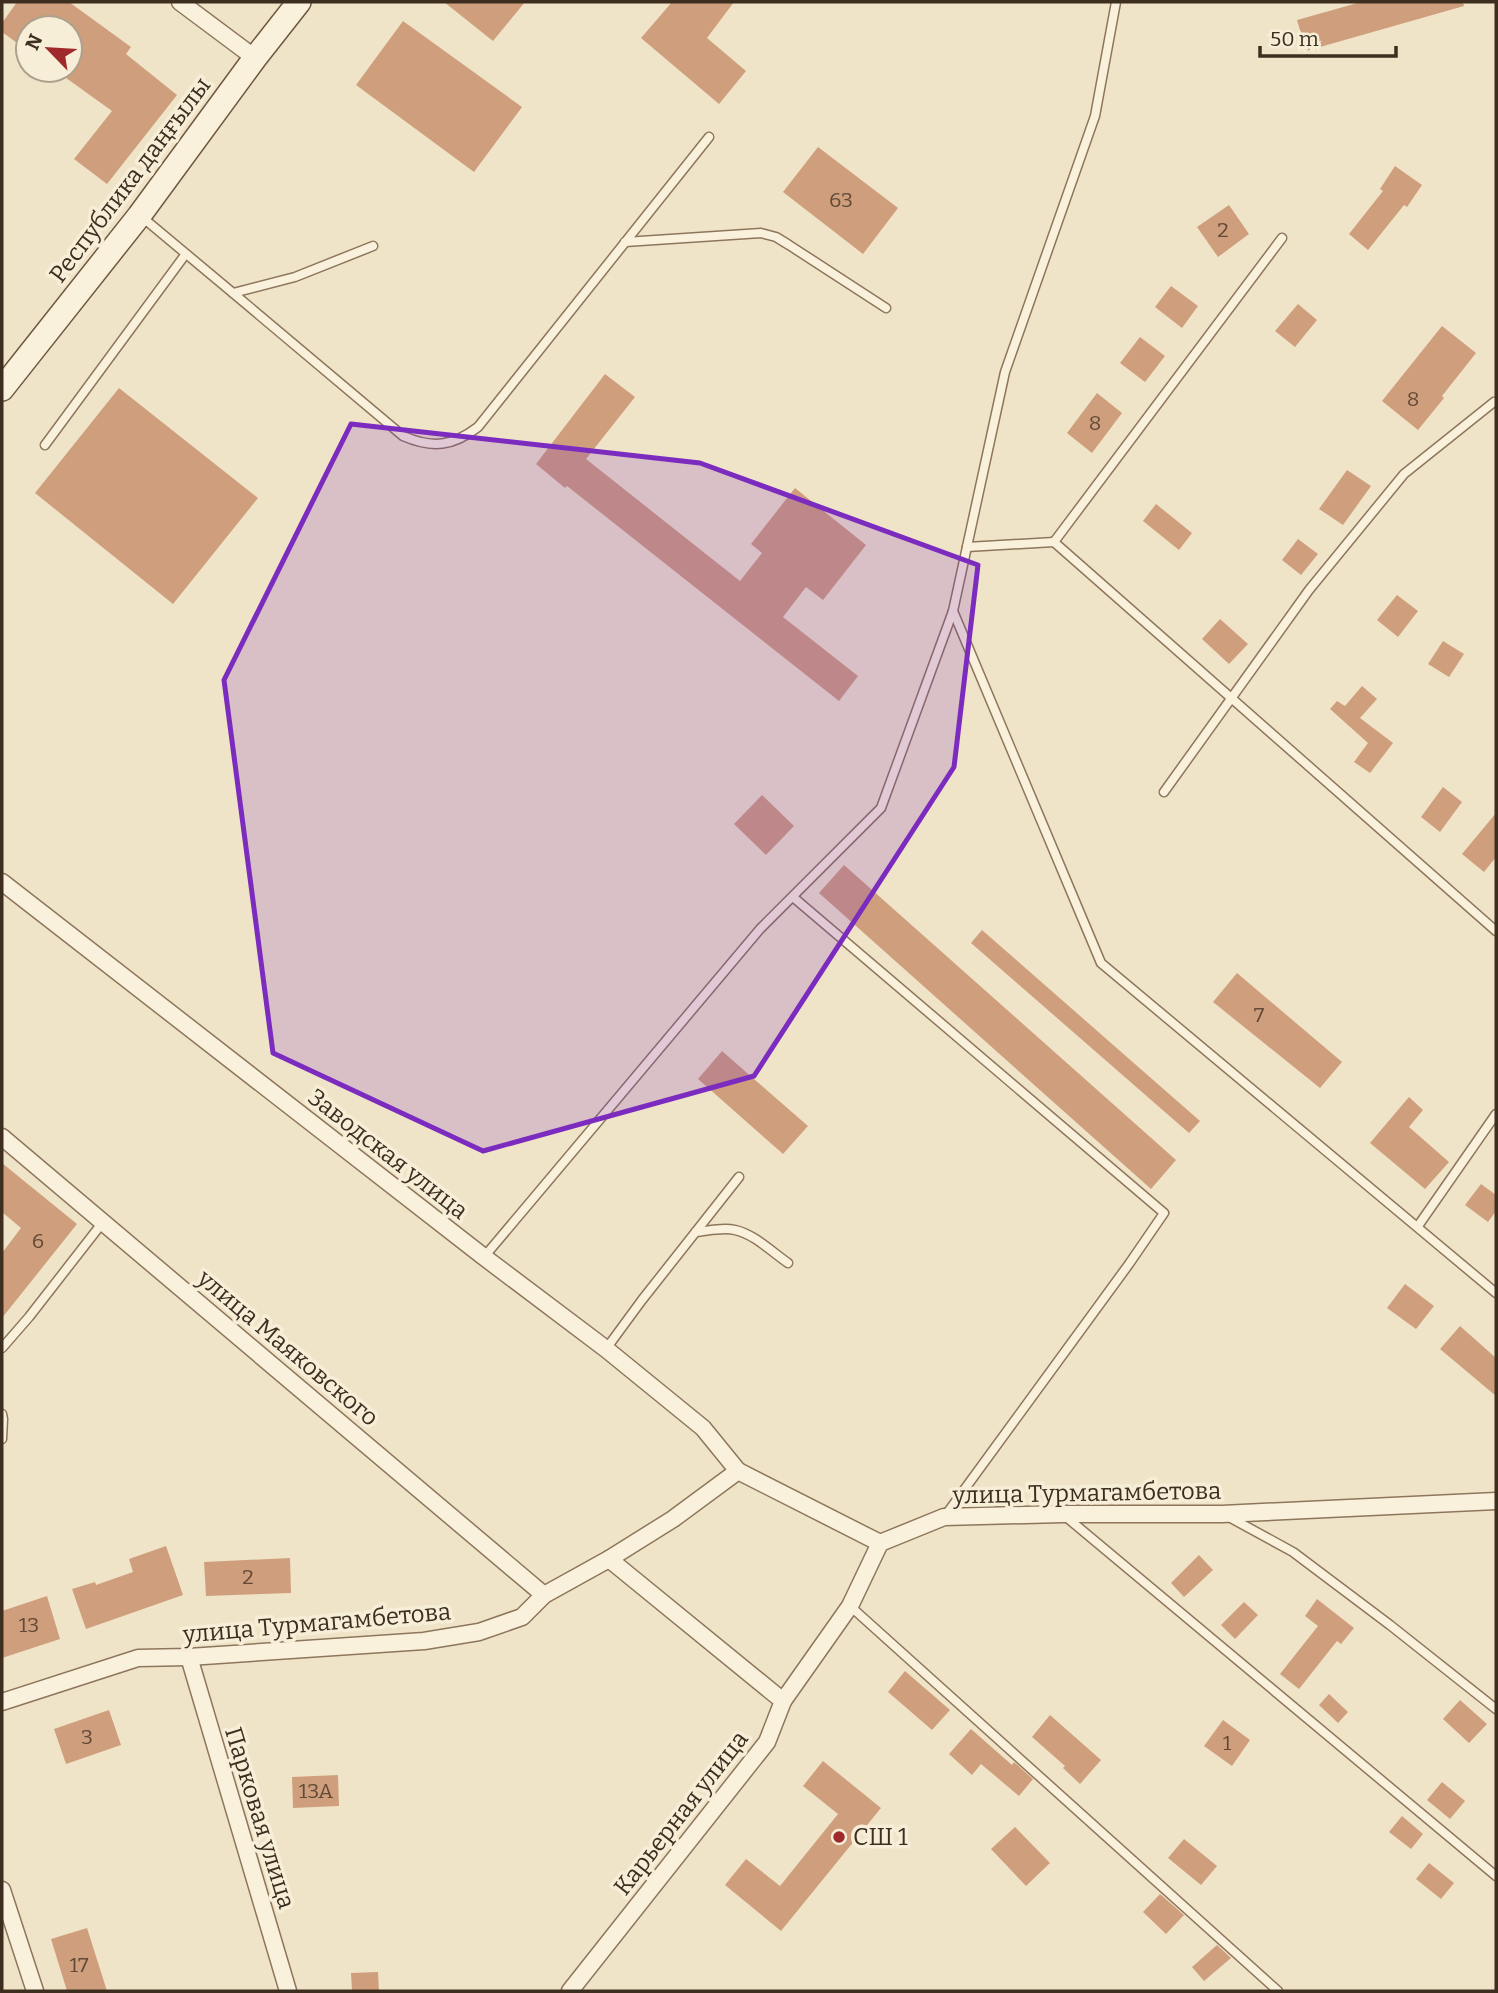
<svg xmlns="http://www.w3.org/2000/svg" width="1498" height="1993" font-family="Bitter,serif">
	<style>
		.building { fill: #cf9f7d }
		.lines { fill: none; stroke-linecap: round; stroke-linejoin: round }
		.service-casing { stroke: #8d765c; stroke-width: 11 }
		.minor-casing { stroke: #8d765c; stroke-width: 19 }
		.secondary-casing { stroke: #6f573f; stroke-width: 26 }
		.service { stroke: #faf1dc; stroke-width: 8 }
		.minor { stroke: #faf1dc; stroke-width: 16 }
		.secondary { stroke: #faf1dc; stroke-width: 23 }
		.marked { fill: #7b2cbf; fill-opacity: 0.2; stroke: #7b2cbf; stroke-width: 5; stroke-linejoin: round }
		.poi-dot { fill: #9e2a2b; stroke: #f7eed8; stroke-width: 2.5 }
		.labels { text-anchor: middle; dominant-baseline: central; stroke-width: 7; stroke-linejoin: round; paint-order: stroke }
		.number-label { font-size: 21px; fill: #624a37 }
		.street-label { font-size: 24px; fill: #3d2e20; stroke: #f7eed8 }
		.poi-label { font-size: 24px; fill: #3d2e20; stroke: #f7eed8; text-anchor: start }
	</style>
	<rect width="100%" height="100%" fill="#f0e4c8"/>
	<g class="building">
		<path d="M17,2H69L131,47L126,54L177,95L107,184L74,159L112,111L55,70H70V28H28V51L2,32V23Z"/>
		<path d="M444,2H525L493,41Z"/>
		<path d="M672,2H734L707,38L746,71L719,104L641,38Z"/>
		<path d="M1361,2H1463L1464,6L1306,51L1297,20Z"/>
		<path d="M403,21L522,107L474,172L356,85Z"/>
		<path d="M818,147L898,208L863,254L783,192Z"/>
		<path d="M1395,166L1422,185L1407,207L1404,205L1368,250L1349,234L1383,191L1380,189Z"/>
		<path d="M1229,205L1249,234L1218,257L1197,227Z"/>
		<path d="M1171,286L1198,306L1182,328L1155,307Z"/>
		<path d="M1298,304L1317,320L1295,347L1275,331Z"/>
		<path d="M1442,326L1476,353L1442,396L1444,398L1418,430L1382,401Z"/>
		<path d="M1140,337L1165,356L1145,382L1120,363Z"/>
		<path d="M605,374L635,397L586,459L740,581L762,553L751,544L795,488L866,545L823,600L806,587L783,617L858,676L839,701L567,486L565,488L536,464Z"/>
		<path d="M119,388L258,498L173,604L35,493Z"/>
		<path d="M1097,393L1122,413L1092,453L1067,433Z"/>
		<path d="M1347,470L1371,486L1343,525L1319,509Z"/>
		<path d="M1156,504L1192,533L1179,550L1143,521Z"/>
		<path d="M1298,539L1318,554L1301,575L1282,560Z"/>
		<path d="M1397,595L1418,611L1398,637L1377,620Z"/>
		<path d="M1220,619L1248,644L1229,664L1202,639Z"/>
		<path d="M1443,641L1464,654L1449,677L1428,664Z"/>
		<path d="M1362,686L1377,699L1360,718L1393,743L1370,773L1354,762L1368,743L1330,709L1337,701L1345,706Z"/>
		<path d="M1443,787L1462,802L1440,832L1421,817Z"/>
		<path d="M762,795L794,826L766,855L734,824Z"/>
		<path d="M1496,813V857L1484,872L1462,854Z"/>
		<path d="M844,865L1176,1160L1151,1189L819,893Z"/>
		<path d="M982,930L1200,1121L1189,1133L971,943Z"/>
		<path d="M1237,973L1342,1062L1320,1088L1213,1002Z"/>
		<path d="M722,1051L808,1126L783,1154L698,1079Z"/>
		<path d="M1409,1097L1423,1110L1409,1127L1449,1162L1425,1189L1370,1143Z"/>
		<path d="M2,1163L77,1224L2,1318V1253L21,1228L2,1212Z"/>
		<path d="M1481,1184L1496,1195V1211L1488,1222L1465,1205Z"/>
		<path d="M1405,1284L1434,1306L1416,1329L1387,1308Z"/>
		<path d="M1460,1326L1496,1358V1396L1440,1349Z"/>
		<path d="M166,1546L183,1595L86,1629L72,1589L95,1582L96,1585L133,1572L129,1559Z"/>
		<path d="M1199,1555L1213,1570L1184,1597L1171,1583Z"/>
		<path d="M290,1558L291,1593L206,1596L204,1562Z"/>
		<path d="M47,1596L60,1639L2,1658V1611Z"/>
		<path d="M1317,1599L1354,1628L1341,1644L1337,1641L1299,1689L1280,1674L1318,1626L1305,1616Z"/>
		<path d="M1244,1602L1258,1615L1235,1639L1221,1625Z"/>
		<path d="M905,1671L950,1710L932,1730L888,1692Z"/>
		<path d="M1329,1694L1348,1712L1338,1723L1319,1705Z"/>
		<path d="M1460,1700L1487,1724L1469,1743L1443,1719Z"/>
		<path d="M109,1710L121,1745L66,1764L54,1729Z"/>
		<path d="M1050,1715L1101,1760L1080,1784L1063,1768L1065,1766L1032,1737Z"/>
		<path d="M1223,1720L1250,1740L1232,1766L1204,1746Z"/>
		<path d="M971,1729L1012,1765L1014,1762L1033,1779L1019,1796L981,1764L972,1775L949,1754Z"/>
		<path d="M823,1761L881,1808L781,1931L725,1885L746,1859L780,1886L838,1814L803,1786Z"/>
		<path d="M338,1775L339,1806L293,1808L292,1777Z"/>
		<path d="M1442,1782L1465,1801L1450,1819L1427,1800Z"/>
		<path d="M1402,1816L1423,1834L1411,1849L1389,1832Z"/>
		<path d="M1015,1827L1050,1863L1026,1886L991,1849Z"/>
		<path d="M1184,1839L1217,1866L1201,1885L1168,1858Z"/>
		<path d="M1429,1863L1454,1883L1441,1899L1416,1879Z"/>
		<path d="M1160,1894L1184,1915L1166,1934L1143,1912Z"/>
		<path d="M87,1928L107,1991H67L51,1939Z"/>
		<path d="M1217,1945L1231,1958L1204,1981L1192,1967Z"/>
		<path d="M378,1972L379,1991H352L351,1973Z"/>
	</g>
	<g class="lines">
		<defs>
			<g id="service">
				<path d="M1116,2L1095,116L1005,372L953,611L1101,963L1496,1293"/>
				<path d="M142,217L233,293L295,277L373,246"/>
				<path d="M625,242L761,233L776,237L789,245L886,308"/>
				<path d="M233,293L403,436C433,449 453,446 478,427L709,137"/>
				<path d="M45,445L185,255"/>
				<path d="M1054,542L1282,238"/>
				<path d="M967,547L1054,542L1496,931"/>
				<path d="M1164,792L1309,590L1404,474L1494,402"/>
				<path d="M793,897L1164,1213L1129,1264L945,1516"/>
				<path d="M1418,1226L1496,1114"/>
				<path d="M696,1232C708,1231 722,1227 735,1230C754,1234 772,1252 788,1263"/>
				<path d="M484,1257L760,929L881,808L953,611"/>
				<path d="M2,1348L29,1317L103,1222"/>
				<path d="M606,1349L642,1300L739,1177"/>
				<path d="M2,1414L3,1419L2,1439"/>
				<path d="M1065,1516L1496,1876"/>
				<path d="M1229,1517L1293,1552L1390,1625L1496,1709"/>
				<path d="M850,1606L1278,1991"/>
			</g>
			<g id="minor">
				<path d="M180,2L255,58"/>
				<path d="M2,882L484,1257L606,1349L703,1428L738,1471"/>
				<path d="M2,1137L544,1595"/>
				<path d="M189,1657L288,1991"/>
				<path d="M783,1701L850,1606L880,1543"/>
				<path d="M2,1702L138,1658L189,1657L424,1641L479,1632L522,1617L544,1595L609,1559L673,1519L738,1471L880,1543L944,1517L1062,1514H1222L1496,1501"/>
				<path d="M2,1890L35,1991"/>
				<path d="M570,1991L767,1742L783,1701L609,1559"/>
			</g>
			<path id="secondary" d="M2,389L139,216L255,58L299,2"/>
		</defs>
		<use href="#service" class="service-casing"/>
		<use href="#minor" class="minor-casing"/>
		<use href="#secondary" class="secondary-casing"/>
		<use href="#service" class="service"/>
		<use href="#minor" class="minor"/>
		<use href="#secondary" class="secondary"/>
	</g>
	<path class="marked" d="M351,424L700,463L978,565L954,767L754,1076L483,1151L273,1053L224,680Z"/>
	<circle class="poi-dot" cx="839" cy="1837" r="7"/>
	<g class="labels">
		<g class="number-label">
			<text x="841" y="200">63</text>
			<text x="1223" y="230">2</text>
			<text x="1413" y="399">8</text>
			<text x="1095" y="423">8</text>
			<text x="1259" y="1015">7</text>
			<text x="38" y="1241">6</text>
			<text x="248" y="1577">2</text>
			<text x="29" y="1625">13</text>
			<text x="87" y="1737">3</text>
			<text x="1227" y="1743">1</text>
			<text x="316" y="1791">13А</text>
			<text x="79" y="1965">17</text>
		</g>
		<g class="street-label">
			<text transform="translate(130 180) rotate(-53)">Республика даңғылы</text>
			<text transform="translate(388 1154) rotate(38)">Заводская улица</text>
			<text transform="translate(288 1348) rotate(40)">улица Маяковского</text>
			<text transform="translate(1087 1493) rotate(-1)">улица Турмагамбетова</text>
			<text transform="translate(317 1623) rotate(-5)">улица Турмагамбетова</text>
			<text transform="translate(681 1813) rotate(-52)">Карьерная улица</text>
			<text transform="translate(260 1818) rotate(73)">Парковая улица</text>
		</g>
		<g class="poi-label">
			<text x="853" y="1837">СШ 1</text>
		</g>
	</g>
	<rect width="1498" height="1993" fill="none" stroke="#3d2e20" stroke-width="7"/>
	<g transform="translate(49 49) rotate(295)"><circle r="33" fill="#f7eed8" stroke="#ada18e" stroke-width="2"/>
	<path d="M0-5L12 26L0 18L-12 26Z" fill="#9e2a2b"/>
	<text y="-10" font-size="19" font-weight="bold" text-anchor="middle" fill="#3d2e20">N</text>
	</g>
	<path d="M1260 46v10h136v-10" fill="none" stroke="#3d2e20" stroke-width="3.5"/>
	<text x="1270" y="46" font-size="21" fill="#3d2e20" stroke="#f7eed8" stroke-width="5" paint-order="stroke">50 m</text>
</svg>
